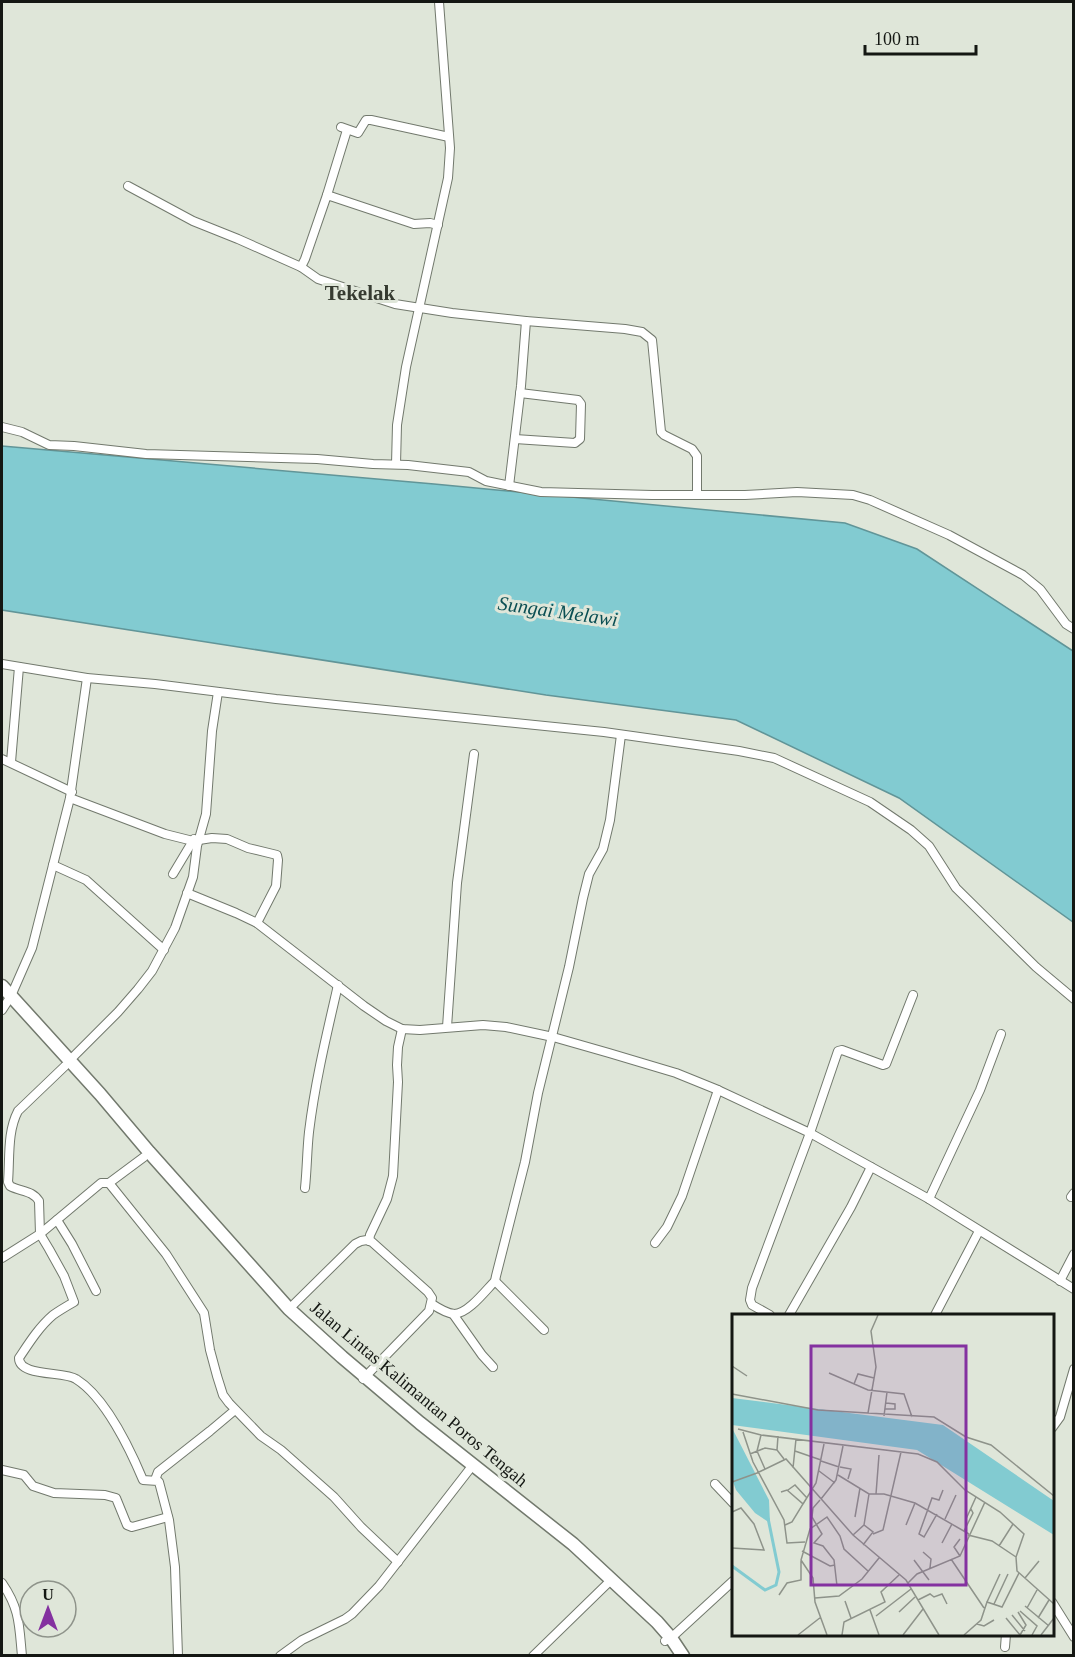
<svg xmlns="http://www.w3.org/2000/svg" width="1075" height="1657" font-family="Georgia,serif">
	<style>
		.water { fill: #82cbd1; stroke: #619598; stroke-width: 1.5 }
		.lines { fill: none; stroke-linecap: round; stroke-linejoin: round }
		.minor-casing { stroke: #72796d; stroke-width: 10 }
		.primary-casing { stroke: #72796d; stroke-width: 15 }
		.minor { stroke: #fff; stroke-width: 8 }
		.primary { stroke: #fff; stroke-width: 12 }
		.labels { text-anchor: middle; dominant-baseline: central; stroke-width: 6; stroke-linejoin: round; paint-order: stroke }
		.street-label { font-size: 18px; fill: #141713; stroke: #dfe6d9 }
		.water-label { font-size: 20px; font-style: italic; fill: #0b4f53; stroke: #dfe6d9 }
		.quarter-label { font-size: 21px; font-weight: bold; fill: #363b31; stroke: #dfe6d9 }
		.inset-river { fill: none; stroke: #82cbd1; stroke-width: 3 }
		.inset-road { fill: none; stroke: #8e938a; stroke-width: 1.5 }
		.view { fill: #8431a0; fill-opacity: 0.15; stroke: #8431a0; stroke-width: 3 }
		.inset-edge { fill: none; stroke: #141713; stroke-width: 3 }
	</style>
	<rect width="100%" height="100%" fill="#dfe6d9"/>
	<path class="water" d="M2,446L434,484L845,523L917,549L1073,651V922L899,798L736,720L546,695L2,610Z"/>
	<g class="lines">
		<defs>
			<g id="minor">
				<path d="M341,127L358,133L366,120H371L449,137"/>
				<path d="M128,186L193,221L238,239L301,267L318,279L395,304L452,313L526,321L625,329L642,332L652,340L661,432L664,435L692,449L697,456V495"/>
				<path d="M327,195L347,130"/>
				<path d="M301,267L305,259L327,195L414,224L430,223L438,225"/>
				<path d="M2,427L22,432L49,445L74,446L146,454L317,459L373,464L408,465L469,472L486,481L541,492L652,495H745L797,492L853,495L870,500L949,535L1023,575L1040,589L1066,624L1074,629"/>
				<path d="M515,439L575,443L580,439L581,404L578,400L520,393"/>
				<path d="M396,464L397,425L406,367L448,178L450,148L439,2"/>
				<path d="M509,486L521,386L526,321"/>
				<path d="M2,664L87,678L155,684L276,699L604,732L739,751L774,758L870,802L911,830L929,846L956,888L1036,967L1074,999"/>
				<path d="M2,759L72,792"/>
				<path d="M11,762L19,667"/>
				<path d="M70,798L165,834L193,841"/>
				<path d="M199,840L212,838L227,839L248,848L277,855L278,860L276,886L257,923"/>
				<path d="M53,865L86,880L164,950"/>
				<path d="M173,874L194,839"/>
				<path d="M187,893L236,913L257,923L364,1006L386,1021L402,1029L420,1030L483,1025L506,1027L553,1037L609,1053L676,1073L718,1090L810,1133L929,1199L1074,1289"/>
				<path d="M2,1010L11,996L32,948L70,798L87,678"/>
				<path d="M447,1027L457,883L474,754"/>
				<path d="M69,1061L118,1012L138,989L152,971L175,928L193,877L197,846L206,814L212,731L218,692"/>
				<path d="M65,1066L18,1111C7,1132 10,1158 8,1182L10,1186C21,1192 32,1190 39,1201L40,1234L49,1249L64,1276L74,1302C67,1306 60,1310 53,1315C39,1327 29,1343 19,1358C19,1377 64,1371 76,1379C105,1397 130,1449 143,1480L158,1481L159,1482L169,1520L175,1567L178,1656"/>
				<path d="M109,1183L144,1157"/>
				<path d="M305,1188C307,1169 307,1150 309,1132C315,1082 327,1033 338,985"/>
				<path d="M1071,1197L1074,1193"/>
				<path d="M929,1199L980,1090L1001,1034"/>
				<path d="M57,1220L72,1244L96,1291"/>
				<path d="M369,1241L370,1235L387,1199L393,1176L398,1082L397,1065L398,1047L402,1029"/>
				<path d="M655,1243L667,1227L682,1196L718,1090"/>
				<path d="M2,1258L40,1234L101,1183H109L166,1254L204,1313L210,1350L217,1376L223,1395L229,1403L261,1436L281,1450L334,1497L361,1527L398,1562"/>
				<path d="M495,1281L544,1330"/>
				<path d="M1060,1281L1074,1254"/>
				<path d="M432,1304C438,1308 446,1313 454,1314C468,1314 486,1290 495,1281L496,1276L525,1162L538,1093L569,967L583,898L589,874L603,849L610,820L621,735"/>
				<path d="M289,1309L355,1244L361,1241L367,1240L372,1242L428,1292L432,1298L429,1311L363,1379"/>
				<path d="M453,1314L482,1355L493,1367"/>
				<path d="M770,1315L752,1305L750,1300L752,1288L810,1133L838,1051L842,1050L883,1065L886,1064L913,995"/>
				<path d="M789,1315L851,1207L871,1167"/>
				<path d="M935,1315L979,1231"/>
				<path d="M1052,1428L1060,1417L1074,1369"/>
				<path d="M2,1470L24,1475L33,1486L54,1493L105,1495L116,1498L127,1525L132,1527L168,1517"/>
				<path d="M155,1480L158,1472L210,1431L235,1410"/>
				<path d="M715,1484L733,1503"/>
				<path d="M2,1583C20,1609 19,1625 22,1656"/>
				<path d="M1052,1602L1074,1637"/>
				<path d="M665,1641L671,1638L733,1581"/>
				<path d="M1005,1647L1006,1634"/>
				<path d="M280,1656L302,1640L345,1619L352,1614L379,1586L469,1470"/>
				<path d="M533,1656L607,1584"/>
			</g>
			<path id="primary" d="M2,986L100,1094L149,1152L289,1309L342,1357L420,1423L573,1544L657,1622L671,1638L683,1656"/>
		</defs>
		<use href="#minor" class="minor-casing"/>
		<use href="#primary" class="primary-casing"/>
		<use href="#minor" class="minor"/>
		<use href="#primary" class="primary"/>
	</g>
	<g class="labels">
		<g class="street-label">
			<text transform="translate(419 1394) rotate(40)">Jalan Lintas Kalimantan Poros Tengah</text>
		</g>
		<g class="water-label">
			<text transform="translate(558 611) rotate(8)">Sungai Melawi</text>
		</g>
		<g class="quarter-label">
			<text x="360" y="293">Tekelak</text>
		</g>
	</g>
	<g transform="translate(732 1314)">
		<rect width="322" height="322" fill="#dfe6d9"/>
		<path d="M0,84L211,111L322,187V221L185,136L0,111ZM0,114L37,186L38,209L23,199L4,176L0,165Z" fill="#82cbd1"/>
		<path class="inset-river" d="M0,252L33,276L44,271L47,258L36,204"/>
		<path class="inset-road" d="M0,52L15,62M97,59L136,76L172,80L180,103M122,70L126,60L142,64M0,80L86,96L202,103L234,123L259,131L322,182M153,95H163V90L154,89M136,99L144,53L139,17L146,1M152,102L155,78M6,115L29,121L186,140L205,148L233,176L268,198L292,220L284,243L285,257L322,290M11,118L21,148L52,206L55,229L73,228M29,121L25,137L33,155M46,122L45,136L52,145M63,137L89,146M18,140L33,134L45,136M89,147L107,153M108,153L119,155L116,165M61,154L64,125M87,157L103,169M25,159L54,145L121,221L174,266L207,321M106,161L137,180H152L183,189L237,220M0,168L25,159M56,176L63,171L75,184M49,178L55,176L71,190L60,208L53,211M144,180L147,141M89,185L104,166L111,132M88,186L81,194L80,203L90,220L82,229L91,232L102,246L105,272M71,190L84,169L92,130M0,198L9,194L22,210L32,236L0,234M205,200L192,223L187,220L200,184L207,186L211,176M123,203L128,174M213,205L224,181M234,205L244,183M132,211L137,180M174,211L183,189M232,217L241,199L239,195M141,220L151,216L169,138M121,221L132,211L141,218L131,231M236,221L260,227L284,243M228,225L222,233L228,242M210,229L220,210M267,232L281,210M70,237L98,252L103,251M191,238L199,245L198,254M219,245L252,294M182,246L197,266M293,264L307,247M176,269L185,260L228,242L253,188M47,281L55,269L69,266V247M83,284L107,282L130,265L147,244M186,286L198,280L202,283L210,280L215,290M113,287L119,304M255,288L268,260M262,290L276,260M293,292L317,312M295,294L305,276M138,296L147,321M288,297L305,312L300,321M167,298L183,283M286,298L294,311L288,321M280,301L293,317M144,302L179,275M274,304L288,321M306,304L317,286M245,310L252,312L262,306M66,321L89,303M95,321L83,288L81,264L69,246L78,215L95,203L108,222L112,235L136,257M110,321L112,308L153,288L149,278L167,261M171,321L191,295M232,321L249,306L255,288L270,293L287,259M309,321L322,304"/>
		<path class="view" d="M79,32H234V271H79Z"/>
		<rect width="322" height="322" class="inset-edge"/>
	</g>
	<rect width="1075" height="1657" fill="none" stroke="#141713" stroke-width="6"/>
	<g transform="translate(48 1609)"><circle r="28" fill="#dfe6d9" stroke="#8e938a" stroke-width="1.5"/>
	<path d="M0-4.5L10 22L0 15L-10 22Z" fill="#8431a0"/>
	<text y="-9" font-size="16" font-weight="bold" text-anchor="middle" fill="#141713">U</text>
	</g>
	<path d="M865 45v9h111v-9" fill="none" stroke="#141713" stroke-width="3"/>
	<text x="874" y="45" font-size="18" fill="#141713" stroke="#dfe6d9" stroke-width="4.5" paint-order="stroke">100 m</text>
</svg>
